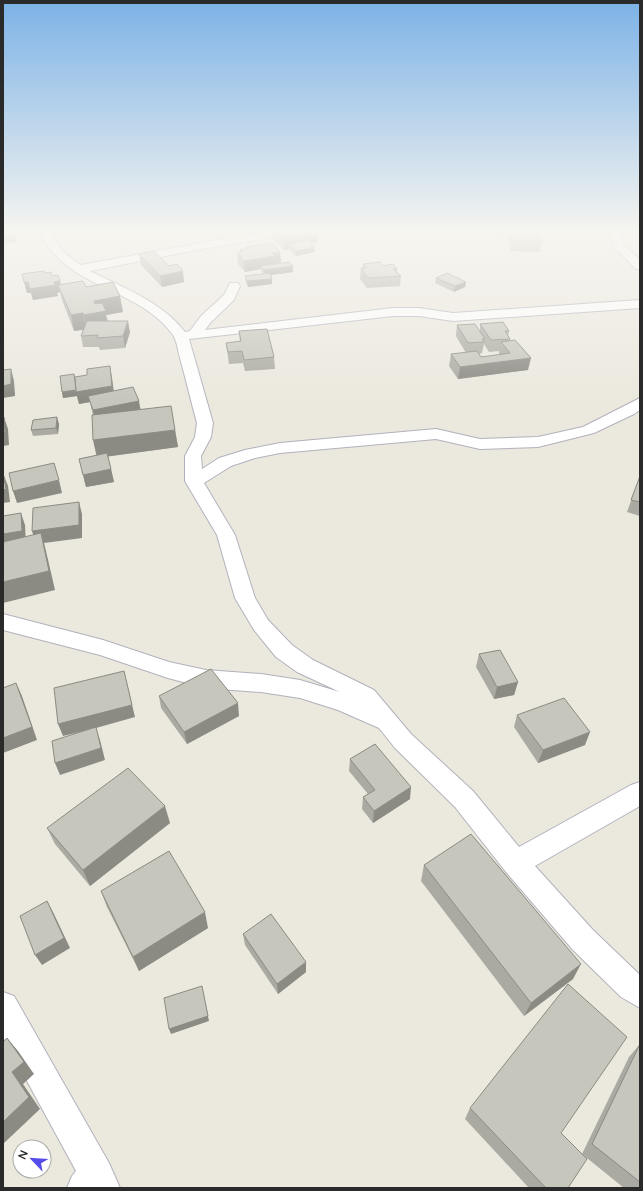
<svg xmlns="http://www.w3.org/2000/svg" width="643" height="1191" font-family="Lato,sans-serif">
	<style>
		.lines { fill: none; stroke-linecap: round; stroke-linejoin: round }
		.minor-casing { stroke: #b2b1bd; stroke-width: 2 }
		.minor { fill: #fff; fill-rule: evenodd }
		.wall { fill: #abaaa2; fill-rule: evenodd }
		.shaded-wall { fill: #8b8b84 }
		.building { fill: #c7c6bc; stroke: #8b8b84 }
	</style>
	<rect width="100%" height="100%" fill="#ebe8de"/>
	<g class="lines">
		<defs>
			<g id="minor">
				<path d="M40,232H51C58,247 67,257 81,265L212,241L267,232H295L290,235L212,247L90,271C123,288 161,301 185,332L190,331L201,316L224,295L230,283H238L240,286L234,300L211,322L205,330L393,308H419L453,313L640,300V308L453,321L419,316H393L189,339L213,423L211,437L201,456L202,469L219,458L245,450L280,443L436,429L480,439L538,437L583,427L640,398V410L634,414L594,433L538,447L480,449L436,439L280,453L255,458L231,466L204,483L235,535L255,598L268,620L292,645L313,660L374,690L411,734L473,791L519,847L631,785L640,782V806L535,866L593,930L640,975V1008L621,997L573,950L506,872L455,807L395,748L379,728L338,710L300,698L261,692L206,688L168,678L100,655L3,630V614L103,640L169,662L206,670L261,674L300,680L340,692L297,672L276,657L254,630L235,598L217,535L185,481V456L195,437L197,423C191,401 186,380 180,358C178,351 177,341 173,335C139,287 65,289 40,232Z"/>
				<path d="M609,232H620L624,245L640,260V270L636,269L615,248Z"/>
				<path d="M3,992L14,996L109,1163L120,1188H67L72,1176L76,1171L3,1037Z"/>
			</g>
		</defs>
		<use href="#minor" class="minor-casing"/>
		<use href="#minor" class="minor"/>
	</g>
	<g class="wall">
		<path d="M272,232H318V242L312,244L315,252L296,256L289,250V249L284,250L272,239Z"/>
		<path d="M479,232H537L542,241L540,252L511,251L508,242L509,237Z"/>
		<path d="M246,247L280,252L281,262L275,264L293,272L270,275L272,284L248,287L246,282L245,276L263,274L261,271V269L245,272L238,264L237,253H240V250L246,249Z"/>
		<path d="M139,254L184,282L162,287L141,265Z"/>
		<path d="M363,264L383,266L397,269V272L401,276L400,286L367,288L360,279L361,268H363Z"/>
		<path d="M45,273L52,276L60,281L61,284L86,287L123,312L106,315L108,321L130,332L125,348L100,350L99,347H83L81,336L83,330L74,331L62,300L60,292L57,293L58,296L33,300L31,293H27L22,274Z"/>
		<path d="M436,278L466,282L465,287L454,292L435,283Z"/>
		<path d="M480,324L509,331L508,335L510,339V341L528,370L458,379L449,366L451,354L466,353L456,336L457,325L480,331ZM484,344L489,352L499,351V353L500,355L481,357L479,354L482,353Z"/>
		<path d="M239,331L274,357L275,369L245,371L243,363L229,364L226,343L240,342Z"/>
		<path d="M112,378L114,391L141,409L175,430L178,447L108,456L114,482L86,487L79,459L97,455L93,415L90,402L79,404L77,396L63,398L62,392L76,380Z"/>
		<path d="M59,424L58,434L33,436L31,430Z"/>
		<path d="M640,476V516L627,512Z"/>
		<path d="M479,654L518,682L514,695L494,699L476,667Z"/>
		<path d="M159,696L239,716L187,744L161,708Z"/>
		<path d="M517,715L585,745L538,763L514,727Z"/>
		<path d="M350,759L410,799L373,823L362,809L363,797L368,794L349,771Z"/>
		<path d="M170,823L90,886L55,844L47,828Z"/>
		<path d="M424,865L573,979L524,1016L421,881Z"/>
		<path d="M101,891L208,928L139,971L107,907Z"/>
		<path d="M243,934L306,962V972L278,994L245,945Z"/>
		<path d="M640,1044V1188H624L582,1154L629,1057Z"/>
		<path d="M470,1108L561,1133L568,1188H529L465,1119Z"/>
	</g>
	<g class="shaded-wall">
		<path d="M119,232H131L120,234Z"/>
		<path d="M318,232V242L293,248L289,244V249L284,250V239Z"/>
		<path d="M15,236L17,242L3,244V238Z"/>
		<path d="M315,247V252L296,256V251Z"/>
		<path d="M280,252L281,262L275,263V266H261V269L245,272L244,261L272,253Z"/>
		<path d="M293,266V272L265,276L264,270Z"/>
		<path d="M183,271L184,282L162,287L160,276Z"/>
		<path d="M272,279V284L248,287L247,281Z"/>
		<path d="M60,281L63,292L58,285L60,292L57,293L58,296L33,300L30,289L54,282Z"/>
		<path d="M24,282H28L31,293H27Z"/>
		<path d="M466,282L465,287L454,292L455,286Z"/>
		<path d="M120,296L123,312L106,315L109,328L87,331L84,315L94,301Z"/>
		<path d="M83,313L86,329L74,331L71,315Z"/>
		<path d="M128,321L130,332L125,348L123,336Z"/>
		<path d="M531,358L528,370L458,379L460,367Z"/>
		<path d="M110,366L112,378L114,398L88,396L90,402L79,404L77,396L63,398L62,392L74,374L76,380Z"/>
		<path d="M11,369L14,381L15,396L3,398V386Z"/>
		<path d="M139,401L141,413L95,422L93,410Z"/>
		<path d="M4,417L8,429L9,445L3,446Z"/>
		<path d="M57,417L59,424L58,434L56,428Z"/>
		<path d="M175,430L178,447L97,458L93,440Z"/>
		<path d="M111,469L114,482L86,487L83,475Z"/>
		<path d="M3,473L8,486L10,502L3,503Z"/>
		<path d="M59,480L62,493L17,503L13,491Z"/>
		<path d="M79,502L82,514V538L44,543L46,551L55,590L3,603V582L36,544L32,531Z"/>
		<path d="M21,513L25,525L26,544L3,548V534Z"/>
		<path d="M124,671L135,717L96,728L100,740L105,760L60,775L55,763L96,728L63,736L58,724Z"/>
		<path d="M518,682L514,695L494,699L497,687Z"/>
		<path d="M16,683L22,696L37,740L3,753V738Z"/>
		<path d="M238,703L239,716L187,744L184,732Z"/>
		<path d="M590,732L585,745L538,763L543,750Z"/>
		<path d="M411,787L410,799L373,823L374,811Z"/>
		<path d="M165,806L170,823L90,886L83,870Z"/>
		<path d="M47,901L53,912L70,948L42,965L35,955Z"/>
		<path d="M205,912L208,928L139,971L133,957Z"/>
		<path d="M306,962V972L278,994L277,984Z"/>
		<path d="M581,964L573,979L524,1016L531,1003Z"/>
		<path d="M202,986L209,1021L171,1034L169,1029Z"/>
		<path d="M7,1038L18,1051L34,1074L23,1084L40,1109L3,1144V1122L12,1072Z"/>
	</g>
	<g class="building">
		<path d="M14,232L15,236L3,238V234Z"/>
		<path d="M276,232H318L284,239Z"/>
		<path d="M509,232H537L542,241H513Z"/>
		<path d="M308,241L315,247L296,251L289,244Z"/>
		<path d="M272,243L280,252L272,253L275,256L244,261L237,253L242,252L240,250L247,249L246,247Z"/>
		<path d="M154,251L169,266L177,264L183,271L160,276L139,254Z"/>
		<path d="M289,262L293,266L264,270L261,266Z"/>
		<path d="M380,262L383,266L393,264L397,269H393L401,276L368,278L361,268H366L363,264Z"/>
		<path d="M44,271L45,273L51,272L52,276L58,275L60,281L54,282L55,285L30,289L28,282H24L22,274Z"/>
		<path d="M270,273L272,279L247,281L245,276Z"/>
		<path d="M447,273L466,282L455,286L436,278Z"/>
		<path d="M83,281L86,287L113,282L120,296L94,301L95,304L102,303L106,311L84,315L83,313L71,315L58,285Z"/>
		<path d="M87,321H128L123,336L97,338L98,335L81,336Z"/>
		<path d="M503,322L509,331H505L510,339L491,340L480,324Z"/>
		<path d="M475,324L485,339H482L484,342L468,343L457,325Z"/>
		<path d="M267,329L274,357L244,360L242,351L228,352L226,343L241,341L239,331Z"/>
		<path d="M515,340L531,358L460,367L451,354L477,351L481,357L510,353L501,342Z"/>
		<path d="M110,366L112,386L76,392L75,377L87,375V369Z"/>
		<path d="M11,369V384L3,386V370Z"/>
		<path d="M74,374L76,390L62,392L60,376Z"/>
		<path d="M133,387L139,401L93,410L88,396Z"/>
		<path d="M171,406L175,430L93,440L92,415Z"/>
		<path d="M4,417L5,433H3V418Z"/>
		<path d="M57,417L56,428L31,430L33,420Z"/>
		<path d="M107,453L111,469L83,475L79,459Z"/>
		<path d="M54,463L59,480L13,491L9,473Z"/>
		<path d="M3,473L6,489L3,490Z"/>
		<path d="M640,476V502L631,500Z"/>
		<path d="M79,502V525L32,531L33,508Z"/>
		<path d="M21,513L22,531L3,534V516Z"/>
		<path d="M41,533L49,571L3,582V542Z"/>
		<path d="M500,650L518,682L497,687L479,654Z"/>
		<path d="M211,669L238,703L184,732L159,696Z"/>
		<path d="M124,671L132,705L58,724L54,688Z"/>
		<path d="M16,683L32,727L3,738V688Z"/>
		<path d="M564,698L590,732L543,750L517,715Z"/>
		<path d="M96,727L101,748L55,763L52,741Z"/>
		<path d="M375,744L411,787L374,811L363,797L375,790L350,759Z"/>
		<path d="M128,768L165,806L83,870L47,828Z"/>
		<path d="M471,834L581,964L531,1003L424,865Z"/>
		<path d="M169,851L205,912L133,957L101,891Z"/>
		<path d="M47,901L64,938L35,955L20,916Z"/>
		<path d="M271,914L306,962L277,984L243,934Z"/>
		<path d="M568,984L627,1037L561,1133L587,1159L568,1188H546L470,1108Z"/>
		<path d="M202,986L208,1016L169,1029L164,998Z"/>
		<path d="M7,1038L24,1062L12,1072L29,1097L3,1122V1042Z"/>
		<path d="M640,1044V1182L592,1144Z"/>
	</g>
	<linearGradient id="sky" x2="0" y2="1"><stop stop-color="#7cb2e6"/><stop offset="0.58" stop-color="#f6f5f0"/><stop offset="1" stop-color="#f6f5f0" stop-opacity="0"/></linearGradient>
	<rect width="643" height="399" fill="url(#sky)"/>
	<rect width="643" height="1191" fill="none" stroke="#2a2a2a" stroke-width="8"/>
	<g transform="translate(32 1159) rotate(295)"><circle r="19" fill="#ffffff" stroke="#aaaaaa"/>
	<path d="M0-3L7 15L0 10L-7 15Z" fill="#554ce9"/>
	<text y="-6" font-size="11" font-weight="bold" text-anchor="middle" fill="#2a2a2a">N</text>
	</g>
</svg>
